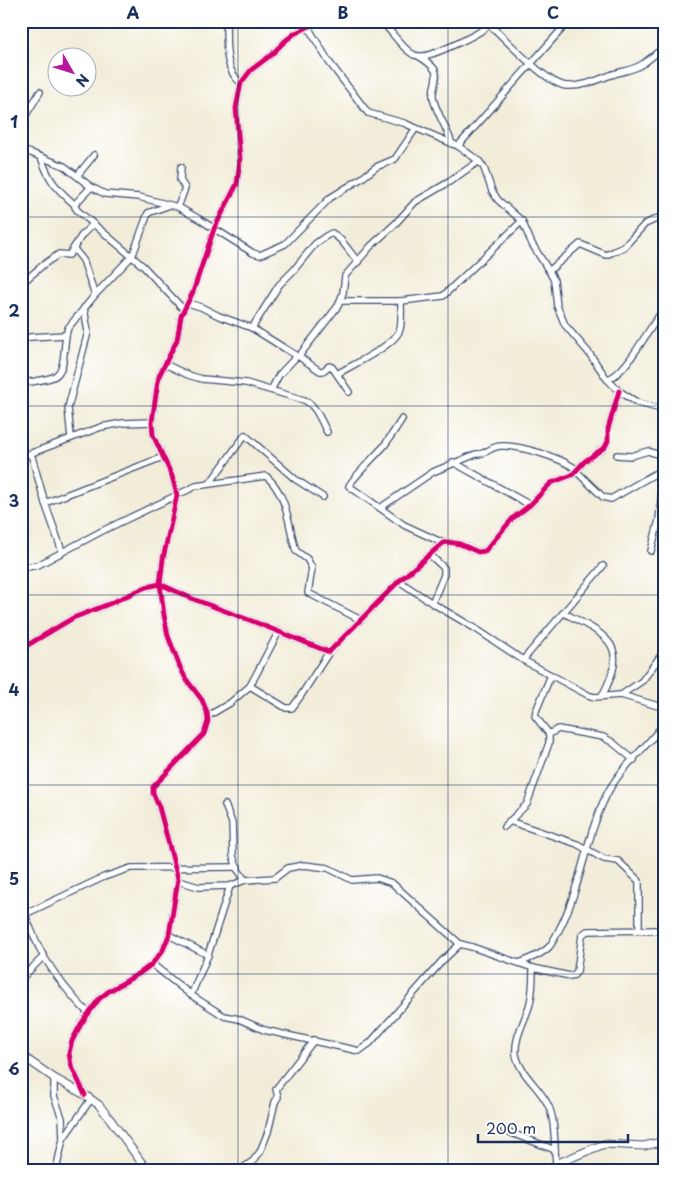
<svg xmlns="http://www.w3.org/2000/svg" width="686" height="1191" font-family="'Playpen Sans',sans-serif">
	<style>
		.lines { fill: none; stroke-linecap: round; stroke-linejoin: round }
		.minor-casing { stroke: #3b4c70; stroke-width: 8 }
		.tertiary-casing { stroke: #3b4c70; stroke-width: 9 }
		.minor { stroke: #fff; stroke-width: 5.5 }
		.tertiary { stroke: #fff; stroke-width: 7 }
		.cycleway-casing { stroke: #fff; stroke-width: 8 }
		.cycleway { stroke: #d6006c; stroke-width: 5 }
		.grid { fill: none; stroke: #1b2f5e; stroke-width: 1; stroke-opacity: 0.55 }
		.neatline { fill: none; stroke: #1b2f5e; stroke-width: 2 }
		.grid-label { font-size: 16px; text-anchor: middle; font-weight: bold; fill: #1b2f5e }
	</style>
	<rect width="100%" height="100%" fill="#fff"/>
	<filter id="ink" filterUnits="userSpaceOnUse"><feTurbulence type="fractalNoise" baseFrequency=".02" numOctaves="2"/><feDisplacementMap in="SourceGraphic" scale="10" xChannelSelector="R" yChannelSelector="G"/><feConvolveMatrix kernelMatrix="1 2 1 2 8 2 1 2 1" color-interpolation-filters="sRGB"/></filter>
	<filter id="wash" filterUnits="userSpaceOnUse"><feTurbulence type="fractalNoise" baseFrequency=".0096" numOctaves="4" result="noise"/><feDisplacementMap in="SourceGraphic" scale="20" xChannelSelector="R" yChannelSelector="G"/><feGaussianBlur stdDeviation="1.12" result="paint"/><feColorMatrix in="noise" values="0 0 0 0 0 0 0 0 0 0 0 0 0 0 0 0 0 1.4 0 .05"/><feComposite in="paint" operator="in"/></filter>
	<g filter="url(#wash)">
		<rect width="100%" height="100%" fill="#f2edd9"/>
	</g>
	<g filter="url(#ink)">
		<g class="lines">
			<defs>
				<g id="minor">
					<path d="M226,21C227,42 223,69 241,83"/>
					<path d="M381,21C392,31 401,48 414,55C417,56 419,56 422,56C433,56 485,32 491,23"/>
					<path d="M490,25C506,39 547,85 567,86C582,87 595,81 608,76C620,71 634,71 644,63C651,58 658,52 665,46"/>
					<path d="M308,27L329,62L368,113L404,123L458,146L479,161L484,168L492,191L498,200L522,221L532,244L549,271L554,280L557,306L565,325L589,353L607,379L619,391L638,403L665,410"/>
					<path d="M420,57C425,60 431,64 435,70C439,78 432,88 433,97C434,108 448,130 452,144"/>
					<path d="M21,123L40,92"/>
					<path d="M458,146L569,21"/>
					<path d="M21,150L31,153L64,166L91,187L105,194L139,197L178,207L199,219L253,253L260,255L285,244L330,198L362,178L376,167L395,159L416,128"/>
					<path d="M41,157C49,181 56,188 75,205"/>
					<path d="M77,176L94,155"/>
					<path d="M91,187L76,203L75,207L77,210L143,266L184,310"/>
					<path d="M178,207L185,188L180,180L181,167"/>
					<path d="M74,249L83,260L95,295"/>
					<path d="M132,257L148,213L167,206"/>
					<path d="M549,271L580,244L606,255L624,247L645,224L665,215"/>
					<path d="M21,284L43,265L59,254L69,255L82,235L93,224"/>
					<path d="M341,301H401L443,296L522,221"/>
					<path d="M188,303L201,307L219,316L252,328L297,356H299L338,306L343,293L345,276L371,246L395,224L415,202L449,182L479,161"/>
					<path d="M252,328L279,285L293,271L315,244L326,236L332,233L341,240L358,262"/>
					<path d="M21,340L30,337L65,335"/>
					<path d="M298,356L320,371H323L329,366L332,367L349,392"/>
					<path d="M165,364L188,375L202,379L246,383L304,400C316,405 321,421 327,432"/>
					<path d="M337,374C352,365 396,345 400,329C402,320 401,310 401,301"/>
					<path d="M607,379C626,376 651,323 665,308"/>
					<path d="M21,384C31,381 43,381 53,377C68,371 62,342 68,328L95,295L131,257"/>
					<path d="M271,390L279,375L297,356"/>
					<path d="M402,419C396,428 390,438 384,446C377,454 351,480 349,486L404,525L443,543"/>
					<path d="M71,438L68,408L88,332L84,308"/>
					<path d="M29,454L101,427L123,423L152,422"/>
					<path d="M21,455L29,454L32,457L45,503L62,551"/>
					<path d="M617,455L631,456L648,451L665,457"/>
					<path d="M453,462L530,505"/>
					<path d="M576,471L603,497L611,499L665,468"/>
					<path d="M210,483L245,435L295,479L323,497"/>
					<path d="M45,503L163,457"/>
					<path d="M380,508L433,472L476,454C486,455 491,446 501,446C519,445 563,458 577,470"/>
					<path d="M651,551L659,520L662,490L665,484"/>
					<path d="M430,555L444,568V575L432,603"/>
					<path d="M21,568L38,565L102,531L196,486L266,476C288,495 288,525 296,551L307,559L312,568L308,593L361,620"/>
					<path d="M399,581L432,603L476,629L523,660L588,695L594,697L621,695L665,708"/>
					<path d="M564,613C608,636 630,644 602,696"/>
					<path d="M21,649L73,618L109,604L146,587L160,584L193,599L252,621L329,652L399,581L443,543L448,542L460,544L478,552L485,551L513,518L530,505L551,483L572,475L585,461L605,447L608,441V429L619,391"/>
					<path d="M523,660L603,566"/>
					<path d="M250,686L286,708H292L300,697L329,652"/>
					<path d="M621,695L642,681L665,650"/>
					<path d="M208,716L230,703L250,686L279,631"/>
					<path d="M549,734L558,729L603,737L612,742L634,760"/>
					<path d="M225,805L232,823L233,856L238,870L245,880"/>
					<path d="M509,821L577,844L604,859L618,861L639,881V931"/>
					<path d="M504,827L527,804L549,743V734L535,716L536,711L551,675"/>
					<path d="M178,881L199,887L230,886L245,880L275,878L288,868L304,865L328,868L352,880L377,878L392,883L460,944"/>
					<path d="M21,907C29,923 35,941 44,957C57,978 71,996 88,1013"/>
					<path d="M21,916L104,877L131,868L238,867"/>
					<path d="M169,935L208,955"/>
					<path d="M519,963C528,959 542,955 549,947C553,942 556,936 559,930C581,888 585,839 606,796C620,767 647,748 665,722"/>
					<path d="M152,964L191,995L224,1016L239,1019L264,1030L359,1051L370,1043L442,961L460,944L472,947L533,968L570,976L574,975L577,971L582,935L587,931L656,930L665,934"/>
					<path d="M533,968C533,979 533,991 530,1003C526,1020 514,1036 516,1055C520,1074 538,1086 547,1103C556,1118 554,1147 556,1164"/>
					<path d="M21,979L44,956"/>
					<path d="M191,995L208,955L230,886"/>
					<path d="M54,1078V1096L62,1118L63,1139"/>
					<path d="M85,1095L71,1065L69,1053L72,1041L81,1024L99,999L109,991L140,973L152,964L163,950L169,935L178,879L159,807L153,793V787L204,734L208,721L207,712L202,700L186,679L180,667L168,636L164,615L160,584L163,559L177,495L172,476L153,435L152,422L157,387L159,376L177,340L181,316L193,292L214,229L237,184L240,159L236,108L241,83L251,70L271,55L285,41L294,34L319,21"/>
					<path d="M504,1130L555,1150"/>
					<path d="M56,1170L63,1139L91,1099"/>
					<path d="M240,1170L253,1161L260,1152L268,1132L275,1102L278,1097L276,1089L314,1040"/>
				</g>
				<g id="tertiary">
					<path d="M21,1055L54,1078L85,1095L99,1105L110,1119L147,1170"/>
					<path d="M551,1170L556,1164L604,1144L644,1146L665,1141"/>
				</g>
			</defs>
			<use href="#minor" class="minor-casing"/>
			<use href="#tertiary" class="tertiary-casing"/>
			<use href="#minor" class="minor"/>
			<use href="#tertiary" class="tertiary"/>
			<defs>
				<g id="cycleway">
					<path d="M21,649L73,618L109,604L146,587L160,584L193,599L252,621L329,652L399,581L443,543L448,542L460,544L478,552L485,551L513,518L530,505L551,483L572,475L585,461L605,447L608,441V429L619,391"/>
					<path d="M85,1095L71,1065L69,1053L72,1041L81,1024L99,999L109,991L140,973L152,964L163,950L169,935L178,879L159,807L153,793V787L204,734L208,721L207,712L202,700L186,679L180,667L168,636L164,615L160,584L163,559L177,495L172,476L153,435L152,422L157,387L159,376L177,340L181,316L193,292L214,229L237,184L240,159L236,108L241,83L251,70L271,55L285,41L294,34L319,21"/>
				</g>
			</defs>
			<use href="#cycleway" class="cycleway-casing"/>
			<use href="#cycleway" class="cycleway"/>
		</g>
	</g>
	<path class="grid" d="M238,21V1170M448,21V1170M21,217H665M21,406H665M21,595H665M21,785H665M21,974H665"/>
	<rect width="686" height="1191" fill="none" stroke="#fff" stroke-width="55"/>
	<g transform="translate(72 72) rotate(129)"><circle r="24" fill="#ffffff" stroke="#a4acbf"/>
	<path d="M0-4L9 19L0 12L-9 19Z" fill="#b5179e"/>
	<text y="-8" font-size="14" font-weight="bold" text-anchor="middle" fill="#1b2f5e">N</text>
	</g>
	<path d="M478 1134v8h150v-8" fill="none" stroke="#1b2f5e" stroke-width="2.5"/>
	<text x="486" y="1134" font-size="15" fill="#1b2f5e" stroke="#ffffff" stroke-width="4" paint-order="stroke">200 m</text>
	<rect x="28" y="28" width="630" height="1136" class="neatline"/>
	<g class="grid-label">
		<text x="133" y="19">A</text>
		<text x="343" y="19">B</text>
		<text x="553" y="19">C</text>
		<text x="14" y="128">1</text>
		<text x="14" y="317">2</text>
		<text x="14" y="507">3</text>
		<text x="14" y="696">4</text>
		<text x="14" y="885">5</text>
		<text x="14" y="1075">6</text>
	</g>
</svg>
